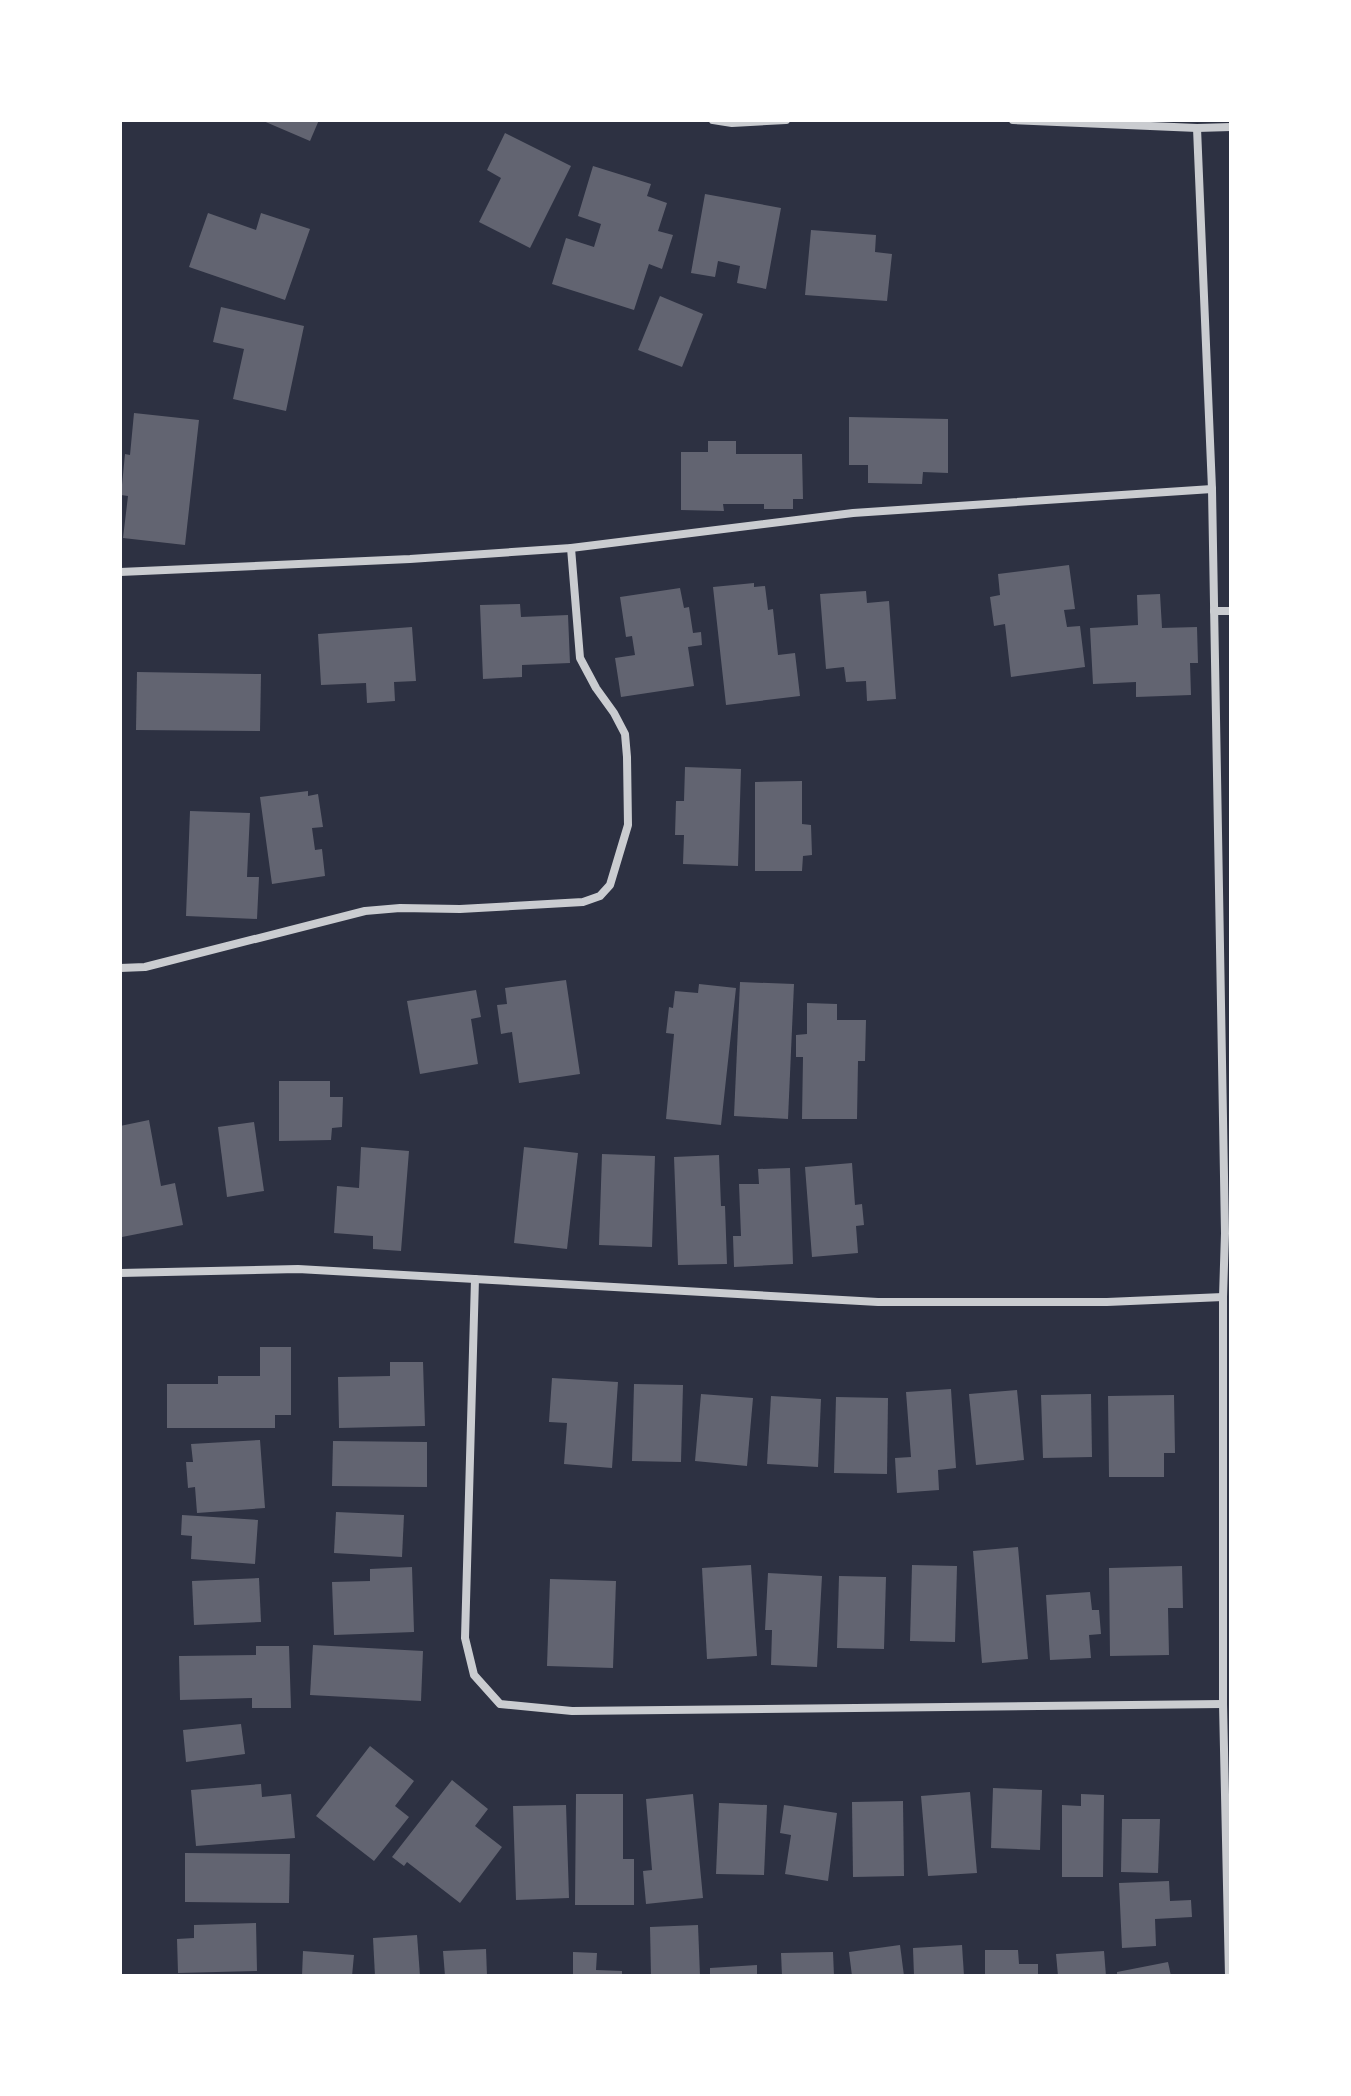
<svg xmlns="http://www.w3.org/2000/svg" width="1351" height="2096" font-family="'Work Sans',sans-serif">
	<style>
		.building { fill: #626471 }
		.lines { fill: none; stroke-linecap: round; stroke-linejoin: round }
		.minor { stroke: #caccd0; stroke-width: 8 }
	</style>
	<rect width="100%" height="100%" fill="#2d3142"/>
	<g class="building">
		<path d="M261,120H319L310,141Z"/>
		<path d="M505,133L571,166L530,248L479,222L501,178L487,170Z"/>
		<path d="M593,166L651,184L647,196L667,203L658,231L673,235L662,269L649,264L634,310L552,284L566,238L594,247L601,224L578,216Z"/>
		<path d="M705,194L781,208L766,289L737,283L740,266L718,261L715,277L691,273Z"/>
		<path d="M208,213L256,230L261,213L310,229L285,300L189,267Z"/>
		<path d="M811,230L876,235L875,252L892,254L887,301L805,295Z"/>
		<path d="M660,296L703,314L682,367L638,350Z"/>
		<path d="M221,307L304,326L286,411L233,399L244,349L213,342Z"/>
		<path d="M134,413L199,420L185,545L123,538L128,496L121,495L125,454L130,455Z"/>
		<path d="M849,417L948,419V473L923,472L922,484L868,483V465H849Z"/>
		<path d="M708,441H736V454H802L803,499H793V509H764V504H723L724,511L681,510V452H708Z"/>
		<path d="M1069,565L1075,609L1064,610L1067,627L1080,626L1085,667L1011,677L1005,624L994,626L990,597L1000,595L998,574Z"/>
		<path d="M754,583V587L765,586L768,610L773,609L778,655L795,653L800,696L726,705L713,587Z"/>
		<path d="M680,588L684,608L689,607L693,633L701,632L702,645L688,647L694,686L621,697L615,658L635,655L632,636L626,637L620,597Z"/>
		<path d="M866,591L867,603L889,601L896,699L867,701L866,681L846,682L844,667L826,669L820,594Z"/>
		<path d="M1160,594L1162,628L1197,627L1198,663H1190L1191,695L1136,697V682L1093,684L1090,628L1138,625L1137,595Z"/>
		<path d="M520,604L521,617L568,615L570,663L522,665V677L483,679L480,605Z"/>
		<path d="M412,627L416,681L394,682L395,701L367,703L366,683L321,685L318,634Z"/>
		<path d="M137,672L261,674L260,731L136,730Z"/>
		<path d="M685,767L741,769L738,866L683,864L684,835H675L676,801H684Z"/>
		<path d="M802,781V824L811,825L812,855L803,856L802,871H755V782Z"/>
		<path d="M308,791V796L318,794L323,827L312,828L315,850L322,849L325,876L272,884L260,797Z"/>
		<path d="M190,811L250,813L247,877H259L257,919L186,916Z"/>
		<path d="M566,980L580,1074L519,1083L512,1032L501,1034L497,1005L507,1004L505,988Z"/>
		<path d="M740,982L794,984L788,1119L734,1116Z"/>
		<path d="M699,984L736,988L721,1125L666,1119L674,1034L666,1033L669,1007L673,1008L675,991L698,993Z"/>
		<path d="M476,990L481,1017L471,1019L478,1064L420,1074L407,1001Z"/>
		<path d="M807,1003L837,1004V1020H866L865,1061H858L857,1119H802L803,1057H796V1035L807,1034Z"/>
		<path d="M279,1081H330V1097H343L342,1127L332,1128L331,1140L279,1141Z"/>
		<path d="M149,1120L161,1186L175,1183L183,1225L122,1237L120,1126Z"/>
		<path d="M254,1122L264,1191L227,1197L218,1127Z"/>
		<path d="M361,1147L409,1151L401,1251L373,1249V1236L334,1233L337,1186L359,1188Z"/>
		<path d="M524,1147L578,1153L567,1249L514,1243Z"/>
		<path d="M602,1154L655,1156L652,1247L599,1245Z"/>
		<path d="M719,1155L721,1206H725L727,1264L678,1265L674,1157Z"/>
		<path d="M852,1163L855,1205L862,1204L864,1225L856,1226L858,1253L812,1257L805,1167Z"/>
		<path d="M790,1168L793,1264L734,1267L733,1236H741L739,1184H759L758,1169Z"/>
		<path d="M260,1347H291V1415H275V1428H167V1384H218V1376H260Z"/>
		<path d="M390,1362H423L425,1426L339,1428L338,1377L390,1376Z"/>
		<path d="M552,1378L618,1382L612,1468L564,1464L567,1423L549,1422Z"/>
		<path d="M634,1384L683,1385L681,1462L632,1461Z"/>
		<path d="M951,1389L956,1468L938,1470L939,1490L897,1493L895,1458L911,1457L906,1392Z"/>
		<path d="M1017,1390L1024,1460L976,1465L969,1394Z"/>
		<path d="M701,1394L753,1398L747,1466L695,1461Z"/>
		<path d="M1091,1394L1092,1457L1043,1458L1041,1395Z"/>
		<path d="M1174,1395L1175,1453H1164V1477H1109L1108,1396Z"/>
		<path d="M771,1396L821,1399L818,1467L767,1464Z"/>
		<path d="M836,1397L888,1398L887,1474L834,1473Z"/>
		<path d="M260,1440L265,1508L197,1513L195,1487L188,1488L186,1462H193L191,1444Z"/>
		<path d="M333,1441L427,1442V1487L332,1486Z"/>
		<path d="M336,1512L404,1515L402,1557L334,1553Z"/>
		<path d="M182,1515L258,1520L255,1564L191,1559L192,1536L181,1535Z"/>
		<path d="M1018,1547L1028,1659L982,1663L973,1551Z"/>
		<path d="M751,1565L757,1656L707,1659L702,1568Z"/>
		<path d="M912,1565L957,1566L955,1642L910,1641Z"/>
		<path d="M1182,1566L1183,1608H1168L1169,1655L1110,1656L1109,1568Z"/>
		<path d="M412,1567L414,1632L334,1635L332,1582L370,1581V1569Z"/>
		<path d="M768,1573L822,1576L817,1667L771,1665L772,1630H765Z"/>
		<path d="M839,1576L886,1577L884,1649L837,1648Z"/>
		<path d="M259,1578L261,1622L194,1625L192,1581Z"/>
		<path d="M550,1579L616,1581L613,1668L547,1666Z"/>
		<path d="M1090,1592L1092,1610H1099L1101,1634L1089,1635L1091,1658L1050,1660L1046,1595Z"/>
		<path d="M313,1645L423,1651L421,1701L310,1695Z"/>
		<path d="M256,1646H289L291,1708H252V1698L180,1700L179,1656L256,1655Z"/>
		<path d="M241,1724L245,1754L186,1762L183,1730Z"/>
		<path d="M370,1746L414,1781L395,1806L409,1817L374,1861L316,1816Z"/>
		<path d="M452,1780L488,1809L475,1826L502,1847L460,1903L407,1862L404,1866L392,1857Z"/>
		<path d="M261,1784L262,1797L291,1794L295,1838L196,1846L191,1790Z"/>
		<path d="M993,1788L1042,1790L1040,1850L991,1848Z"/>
		<path d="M970,1792L977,1873L928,1876L921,1796Z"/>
		<path d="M576,1794H623V1859H634V1905H575Z"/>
		<path d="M693,1794L703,1898L646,1904L643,1871L652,1870L646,1799Z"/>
		<path d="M1081,1794L1104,1795L1103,1877H1062V1805L1081,1806Z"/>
		<path d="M903,1801L904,1876L853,1877L852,1802Z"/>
		<path d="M719,1803L767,1805L764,1875L716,1874Z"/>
		<path d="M566,1805L569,1898L516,1900L513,1806Z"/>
		<path d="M784,1805L837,1813L828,1881L785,1874L791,1835L780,1833Z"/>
		<path d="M1122,1819H1160L1158,1873L1121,1872Z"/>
		<path d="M185,1853L290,1854L289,1903L185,1902Z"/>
		<path d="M1169,1881L1170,1901L1191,1900L1192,1917L1155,1919L1156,1946L1122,1948L1119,1883Z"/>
		<path d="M256,1923L257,1971L178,1973L177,1939L194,1938V1925Z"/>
		<path d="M698,1925L700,1976H651L650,1927Z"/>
		<path d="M417,1935L420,1976H375L373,1938Z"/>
		<path d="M900,1945L904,1976H852L849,1952Z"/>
		<path d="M962,1945L964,1976H914L913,1948Z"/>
		<path d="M486,1949L487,1976H445L443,1951Z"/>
		<path d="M985,1950H1018L1019,1964H1038V1976H985Z"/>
		<path d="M303,1951L354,1955L352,1976H302Z"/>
		<path d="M1104,1951L1106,1976H1058L1056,1954Z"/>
		<path d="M573,1952L597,1953L596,1970L622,1971V1976H573Z"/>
		<path d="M833,1952L834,1976H782L781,1953Z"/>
		<path d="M1168,1962L1171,1976H1117V1972Z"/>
		<path d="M757,1965V1976H710V1968Z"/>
	</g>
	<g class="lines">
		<g class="minor">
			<path d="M713,120L732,123L786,120"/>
			<path d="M1013,120L1197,128L1231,127"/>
			<path d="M1197,128L1212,489L1225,1233L1223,1297V1704L1229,1976"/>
			<path d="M120,572L410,559L571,548L853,513L1212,489"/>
			<path d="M1214,611H1231"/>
			<path d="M120,968L145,967L365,911L400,908L460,909L583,902L600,896L610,885L628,825L627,757L625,734L614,713L596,688L580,658L571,548"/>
			<path d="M120,1273L298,1269L878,1302H1107L1223,1297"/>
			<path d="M475,1279L465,1638L474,1675L500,1704L572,1711L1223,1704"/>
		</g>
	</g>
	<rect width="1351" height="2096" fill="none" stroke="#ffffff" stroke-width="244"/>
</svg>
